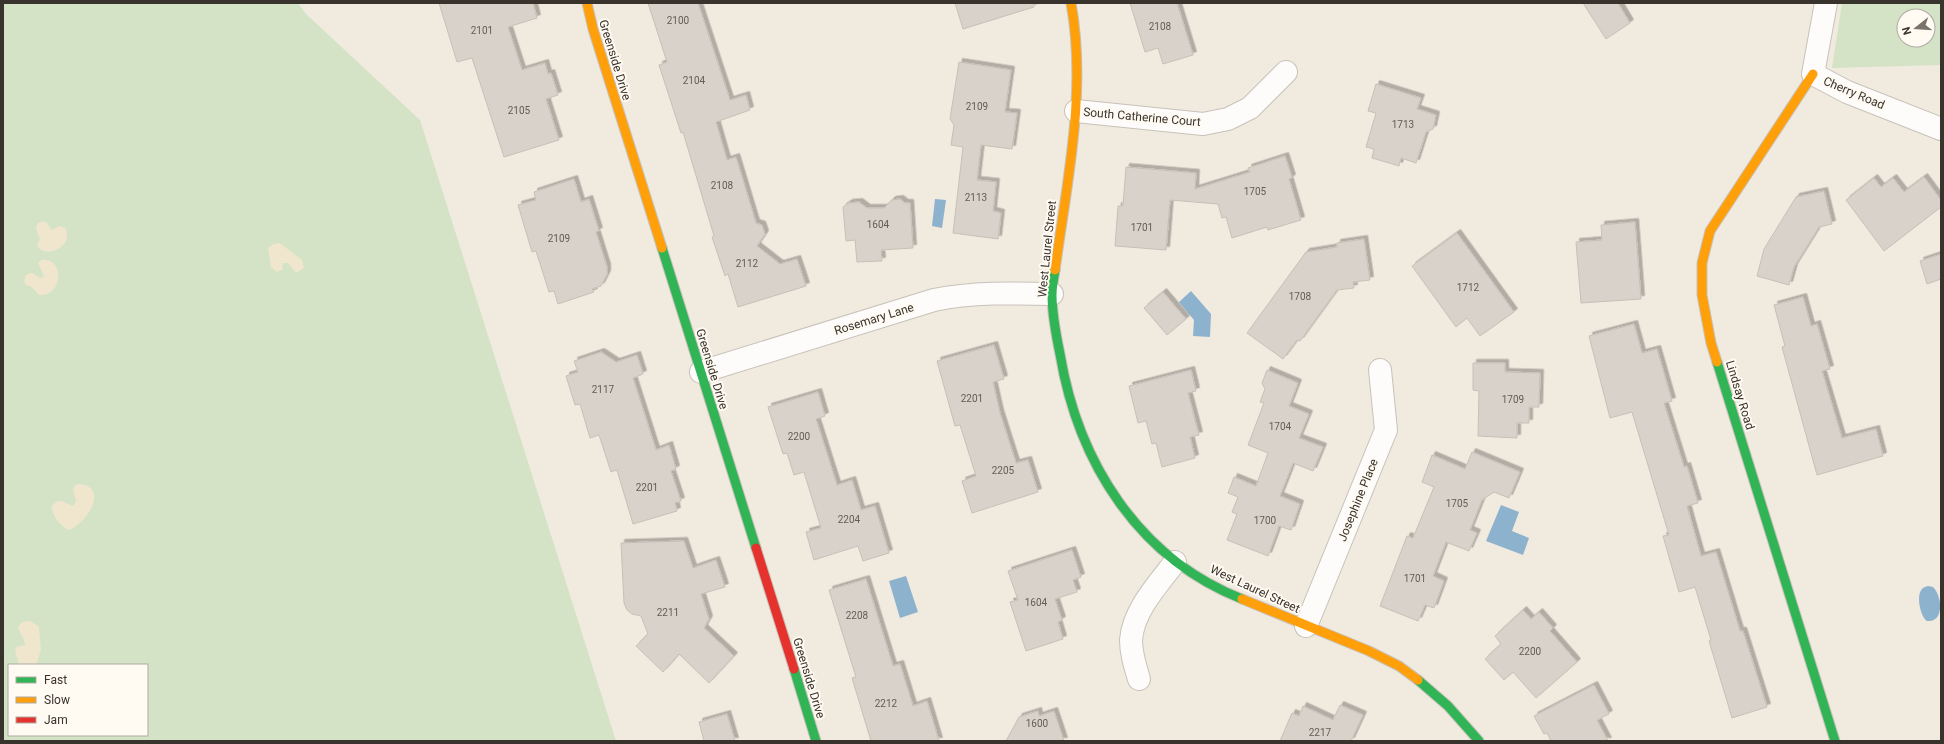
<svg xmlns="http://www.w3.org/2000/svg" width="1944" height="744" font-family="Roboto,sans-serif">
	<style>
		.green { fill: #d4e3c6; fill-rule: evenodd }
		.sand { fill: #efe6cd }
		.water { fill: #8db2ce }
		.building { fill: #d8d2ca; stroke: #c6c0b8; filter: url(#shadow) }
		.lines { fill: none; stroke-linecap: round; stroke-linejoin: round }
		.street-casing { stroke: #c7c2ba; stroke-width: 24 }
		.fast-casing { stroke: #c7c2ba; stroke-width: 11 }
		.slow-casing { stroke: #c7c2ba; stroke-width: 11 }
		.jam-casing { stroke: #c7c2ba; stroke-width: 11 }
		.street { stroke: #fdfcfa; stroke-width: 22 }
		.fast { stroke: #30b455; stroke-width: 9 }
		.slow { stroke: #ff9f0a; stroke-width: 9 }
		.jam { stroke: #e5322d; stroke-width: 9 }
		.labels { text-anchor: middle; dominant-baseline: central; stroke-width: 4; stroke-linejoin: round; paint-order: stroke }
		.number-label { font-size: 10px; fill: #625c55 }
		.street-label { font-size: 12px; fill: #38332c; stroke: #fffaf2 }
	</style>
	<defs>
		<filter id="shadow"><feDropShadow dx="3.5" dy="-3.5" stdDeviation="0" flood-color="#0004"/></filter>
	</defs>
	<rect width="100%" height="100%" fill="#f1eadf"/>
	<g class="green">
		<path d="M3,3H298L306,14L420,120L616,741H3ZM9,665H147V735H9Z"/>
		<path d="M1842,3H1941V65L1832,68ZM1904,16H1928V40H1904Z"/>
	</g>
	<g class="sand">
		<path d="M42,221L46,222L52,230L59,226L65,228C75,245 47,260 37,246L40,239L36,229L37,224Z"/>
		<path d="M280,243L302,260L304,268L296,273L288,263H283L282,270L277,272L271,267L268,248L274,244Z"/>
		<path d="M41,260C65,256 64,297 39,295L32,287L26,285L24,281L26,275C34,270 34,276 41,278L44,276L38,263Z"/>
		<path d="M79,484C111,487 85,525 69,530C61,527 51,515 52,506L57,501H61L73,506L76,501L73,490L74,486Z"/>
		<path d="M30,621L38,626L39,628L41,650L36,665H19L15,650L17,647L25,645L24,640L18,628L22,622Z"/>
	</g>
	<g class="water">
		<path d="M935,199L946,200L942,228L932,226Z"/>
		<path d="M1191,291L1211,314L1210,337L1193,336L1194,320L1179,302Z"/>
		<path d="M1501,505L1519,512L1512,531L1529,538L1523,555L1486,541Z"/>
		<path d="M906,576L918,612L900,618L889,581Z"/>
		<path d="M1928,586L1933,587C1943,597 1944,623 1927,621C1920,616 1916,595 1922,589C1923,587 1926,587 1928,586Z"/>
	</g>
	<g class="building">
		<path d="M439,3H533L537,18L508,27L522,70L545,63L548,74L551,73L558,95L546,99L559,140L504,157L472,58L457,62Z"/>
		<path d="M648,3H698L730,100L746,95L750,110L716,122L727,160L736,157L756,223L762,225L765,234L757,246L780,264L797,259L806,286L738,307L728,274L725,276L712,237L714,236L683,132L681,133L659,65L667,62Z"/>
		<path d="M955,3H1034V7L963,29Z"/>
		<path d="M1130,3H1177L1193,55L1163,64L1158,48L1145,52Z"/>
		<path d="M1583,3H1618L1630,23L1606,39Z"/>
		<path d="M959,62L1011,70L1005,112L1017,113L1012,149L981,145L977,180L996,182L993,211L1001,213L998,239L953,233L963,147L951,145L954,125L950,119Z"/>
		<path d="M1376,84L1421,98L1417,109L1436,115L1433,129L1426,132L1416,163L1401,158L1399,166L1372,158L1374,149L1366,147L1376,113L1368,111Z"/>
		<path d="M1285,156L1292,178L1289,179L1301,220L1268,230L1267,227L1232,238L1226,217L1222,218L1218,204L1170,200L1166,250L1115,246L1118,206H1123L1126,167L1196,173L1195,189L1250,172L1248,168Z"/>
		<path d="M1924,177L1941,200V207L1884,251L1846,200L1874,178L1881,187L1893,178L1904,192Z"/>
		<path d="M574,179L581,202L589,199L599,231L596,232L607,267V274L601,286L592,289L594,292L558,304L554,291L549,292L536,251L532,252L518,205L536,200L534,192Z"/>
		<path d="M1824,191L1832,224L1819,227L1794,267L1789,285L1757,276L1764,249L1796,197Z"/>
		<path d="M900,199L905,203H910L913,248L881,250L882,261L857,262L855,240L846,241L843,207L849,203L859,202L867,208H884L892,200Z"/>
		<path d="M1635,222L1641,299L1581,303L1576,242L1602,240L1601,225Z"/>
		<path d="M1457,233L1514,312L1480,336L1467,318L1456,327L1412,266Z"/>
		<path d="M1364,239L1370,280L1353,282L1354,288L1337,290L1300,341L1297,340L1283,359L1247,333L1306,252L1337,247V243Z"/>
		<path d="M1941,254V279L1927,284L1920,261Z"/>
		<path d="M1163,292L1186,319L1167,335L1144,308Z"/>
		<path d="M1803,297L1811,326L1817,324L1830,369L1822,371L1842,438L1876,429L1883,456L1817,475L1782,347L1785,346L1774,305Z"/>
		<path d="M1634,324L1642,353L1657,349L1672,401L1664,403L1684,467L1687,466L1698,503L1687,506L1701,556L1716,552L1740,631H1743L1767,707L1732,718L1709,641L1711,640L1695,587L1679,592L1663,536L1669,535L1632,412L1610,418L1589,336Z"/>
		<path d="M994,345L1004,379L993,382L1000,413L1016,463L1028,460L1038,492L972,513L962,481L976,476L960,425L955,426L937,361Z"/>
		<path d="M601,352L616,362L637,355L643,374L633,378L656,450L669,445L676,469L671,471L681,501L675,503L677,511L633,524L617,470L611,472L599,435L590,438L580,404L575,405L566,376L578,372L574,361Z"/>
		<path d="M1473,363H1505V372L1540,373L1539,407H1529V423H1517V438L1478,436L1479,391L1473,390Z"/>
		<path d="M1191,370L1196,391L1188,393L1199,435L1190,437L1195,458L1162,467L1156,443L1152,444L1146,421L1138,423L1129,386Z"/>
		<path d="M1267,370L1298,383L1289,406L1309,414L1299,438L1323,447L1313,471L1293,463L1280,496L1300,504L1291,530L1279,526L1268,556L1227,540L1237,514L1232,512L1238,497L1228,493L1234,477L1256,486L1268,453L1248,445L1264,403L1260,402L1265,389L1262,383Z"/>
		<path d="M818,392L825,416L816,419L837,485L852,480L861,510L875,506L889,553L863,561L858,546L814,560L806,532L821,528L804,472L794,475L787,453L783,454L768,407Z"/>
		<path d="M1472,452L1520,472L1509,498L1494,492L1482,500L1470,530L1477,533L1469,551L1446,542L1433,576L1444,581L1434,608L1425,605L1418,621L1380,606L1407,536L1413,538L1434,487L1422,482L1432,455L1465,469Z"/>
		<path d="M684,541L693,568L716,560L725,587L701,594L709,619L704,628L734,656L709,683L679,654L663,672L636,646L648,634L641,616L632,614L627,610L624,603L621,543Z"/>
		<path d="M1072,550L1081,577L1073,580L1077,592L1055,599L1062,620L1058,622L1063,639L1026,651L1010,602L1018,600L1008,571Z"/>
		<path d="M866,579L893,666L900,664L913,706L927,701L939,741H871L852,678L856,677L829,590Z"/>
		<path d="M1523,610L1531,619L1539,612L1553,628L1550,631L1577,662L1536,698L1513,672L1504,680L1485,659L1501,644L1495,636Z"/>
		<path d="M1594,685L1609,714L1597,720L1608,741H1551L1547,733L1544,734L1534,716Z"/>
		<path d="M1340,705L1363,715L1351,741H1280L1292,713L1299,716L1303,706L1333,720Z"/>
		<path d="M1038,711L1039,716L1054,711L1064,741H1006L1019,717Z"/>
		<path d="M727,714L735,741H704L699,722Z"/>
	</g>
	<g class="lines">
		<defs>
			<g id="street">
				<path d="M1826,3L1813,74L1847,92L1941,129"/>
				<path d="M1076,111L1203,124L1228,119L1250,108L1286,72"/>
				<path d="M701,372L934,300C973,292 1012,293 1052,294"/>
				<path d="M1306,626L1386,430L1380,370"/>
				<path d="M1139,679C1135,666 1131,654 1131,640C1133,611 1158,584 1175,562"/>
			</g>
			<g id="fast">
				<path d="M662,248L756,548"/>
				<path d="M1055,270C1054,278 1052,286 1052,294C1052,314 1056,335 1060,354C1078,462 1138,558 1242,599"/>
				<path d="M1717,362L1835,741"/>
				<path d="M794,669L816,741"/>
				<path d="M1418,680L1448,706L1479,741"/>
			</g>
			<g id="slow">
				<path d="M587,3L593,29L662,248"/>
				<path d="M1055,270C1067,182 1087,91 1071,3"/>
				<path d="M1717,362L1711,343L1702,295V263L1710,231L1813,74"/>
				<path d="M1242,599L1369,651L1399,666L1418,680"/>
			</g>
			<path id="jam" d="M756,548L794,669"/>
		</defs>
		<use href="#street" class="street-casing"/>
		<use href="#fast" class="fast-casing"/>
		<use href="#slow" class="slow-casing"/>
		<use href="#jam" class="jam-casing"/>
		<use href="#street" class="street"/>
		<use href="#fast" class="fast"/>
		<use href="#slow" class="slow"/>
		<use href="#jam" class="jam"/>
	</g>
	<g class="labels">
		<g class="number-label">
			<text x="678" y="20">2100</text>
			<text x="1160" y="26">2108</text>
			<text x="482" y="30">2101</text>
			<text x="694" y="80">2104</text>
			<text x="977" y="106">2109</text>
			<text x="519" y="110">2105</text>
			<text x="1403" y="124">1713</text>
			<text x="722" y="185">2108</text>
			<text x="1255" y="191">1705</text>
			<text x="976" y="197">2113</text>
			<text x="878" y="224">1604</text>
			<text x="1142" y="227">1701</text>
			<text x="559" y="238">2109</text>
			<text x="747" y="263">2112</text>
			<text x="1468" y="287">1712</text>
			<text x="1300" y="296">1708</text>
			<text x="603" y="389">2117</text>
			<text x="972" y="398">2201</text>
			<text x="1513" y="399">1709</text>
			<text x="1280" y="426">1704</text>
			<text x="799" y="436">2200</text>
			<text x="1003" y="470">2205</text>
			<text x="647" y="487">2201</text>
			<text x="1457" y="503">1705</text>
			<text x="849" y="519">2204</text>
			<text x="1265" y="520">1700</text>
			<text x="1415" y="578">1701</text>
			<text x="1036" y="602">1604</text>
			<text x="668" y="612">2211</text>
			<text x="857" y="615">2208</text>
			<text x="1530" y="651">2200</text>
			<text x="886" y="703">2212</text>
			<text x="1037" y="723">1600</text>
			<text x="1320" y="732">2217</text>
		</g>
		<g class="street-label">
			<text transform="translate(615 60) rotate(73)">Greenside Drive</text>
			<text transform="translate(1854 93) rotate(23)">Cherry Road</text>
			<text transform="translate(1142 117) rotate(5)">South Catherine Court</text>
			<text transform="translate(1047 249) rotate(-84)">West Laurel Street</text>
			<text transform="translate(874 319) rotate(-17)">Rosemary Lane</text>
			<text transform="translate(712 369) rotate(73)">Greenside Drive</text>
			<text transform="translate(1740 395) rotate(73)">Lindsay Road</text>
			<text transform="translate(1358 500) rotate(-68)">Josephine Place</text>
			<text transform="translate(1255 589) rotate(25)">West Laurel Street</text>
			<text transform="translate(809 678) rotate(73)">Greenside Drive</text>
		</g>
	</g>
	<rect width="1944" height="744" fill="none" stroke="#38332c" stroke-width="8"/>
	<rect x="8" y="664" width="140" height="72" fill="#fffaf2" stroke="#afaaa3"/>
	<rect x="16" y="677" width="20" height="6" fill="#30b455" stroke="#afaaa3"/>
	<text x="44" y="684" font-size="12" fill="#38332c">Fast</text>
	<rect x="16" y="697" width="20" height="6" fill="#ff9f0a" stroke="#afaaa3"/>
	<text x="44" y="704" font-size="12" fill="#38332c">Slow</text>
	<rect x="16" y="717" width="20" height="6" fill="#e5322d" stroke="#afaaa3"/>
	<text x="44" y="724" font-size="12" fill="#38332c">Jam</text>
	<g transform="translate(1916 28) rotate(253)"><circle r="19" fill="#fffaf2" stroke="#afaaa3"/>
	<path d="M0-3L7 15L0 10L-7 15Z" fill="#79736b"/>
	<text y="-6" font-size="11" font-weight="bold" text-anchor="middle" fill="#38332c">N</text>
	</g>
</svg>
